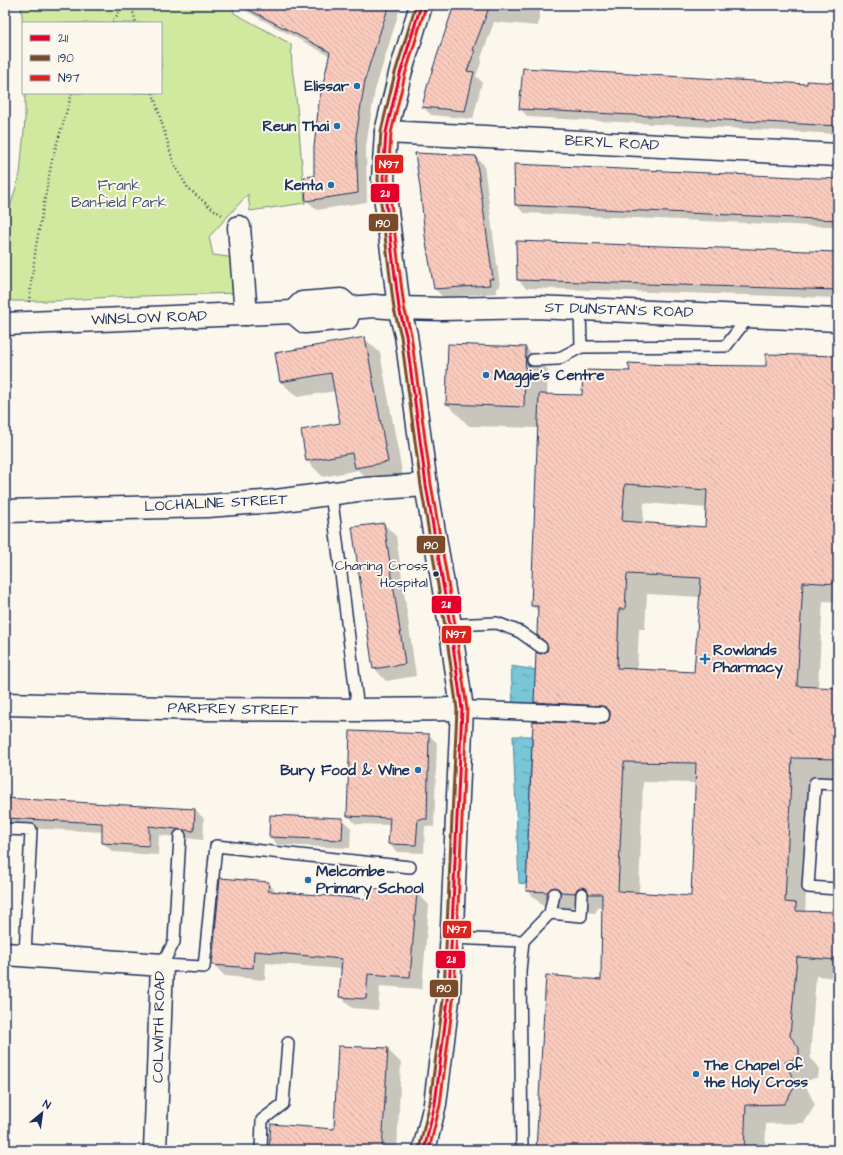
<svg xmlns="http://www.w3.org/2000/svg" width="843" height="1155" font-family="'Architects Daughter',sans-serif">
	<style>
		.park { fill: #d1e99f; stroke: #768c7e }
		.water { fill: url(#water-ripples); stroke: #538aa7 }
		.shadow { fill: #0003; fill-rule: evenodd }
		.building { fill: url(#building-back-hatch); stroke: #1b2f5e; fill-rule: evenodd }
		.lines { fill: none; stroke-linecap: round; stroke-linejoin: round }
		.service-casing { stroke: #1b2f5e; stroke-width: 14 }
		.pedestrian-casing { stroke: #1b2f5e; stroke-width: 19 }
		.minor-casing { stroke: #1b2f5e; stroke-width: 25 }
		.primary-casing { stroke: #1b2f5e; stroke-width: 25 }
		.path { stroke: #1b2f5e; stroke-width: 2.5; stroke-dasharray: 1 3; stroke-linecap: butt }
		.service { stroke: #fbf7ec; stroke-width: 11 }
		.pedestrian { stroke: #fbf7ec; stroke-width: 16 }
		.minor { stroke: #fbf7ec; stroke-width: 22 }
		.primary { stroke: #fbf7ec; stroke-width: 22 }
		.bus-1-casing { stroke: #fbf7ec; stroke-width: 6 }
		.bus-2-casing { stroke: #fbf7ec; stroke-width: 6 }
		.bus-3-casing { stroke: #fbf7ec; stroke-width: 6 }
		.bus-1 { stroke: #e4002b; stroke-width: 3 }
		.bus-2 { stroke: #7a4b2a; stroke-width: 3 }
		.bus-3 { stroke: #dc241f; stroke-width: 3 }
		.poi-dot { fill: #1f6fb2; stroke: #fbf7ec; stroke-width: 1.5 }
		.bus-dot { fill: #1b2f5e; stroke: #fbf7ec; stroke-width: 1.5 }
		.labels { text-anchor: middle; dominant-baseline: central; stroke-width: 4; stroke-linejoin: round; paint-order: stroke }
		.bus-label { font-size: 14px; fill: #1b2f5e; stroke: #fbf7ec; text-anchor: end }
		.poi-label { font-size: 15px; font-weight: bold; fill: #1b2f5e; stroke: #fbf7ec; text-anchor: end }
		.street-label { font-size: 15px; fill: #1b2f5e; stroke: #fbf7ec }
		.park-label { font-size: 15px; fill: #3f546b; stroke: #fbf7ec }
		.line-badge { stroke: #fbf7ec; stroke-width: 1.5 }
		.badge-label { font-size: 11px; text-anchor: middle; font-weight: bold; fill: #fff }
	</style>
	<defs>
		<pattern id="water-ripples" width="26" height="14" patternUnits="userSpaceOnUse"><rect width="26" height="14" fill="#79c6d7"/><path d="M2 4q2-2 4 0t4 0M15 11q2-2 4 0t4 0" fill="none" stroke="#62a1b2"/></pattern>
		<pattern id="building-back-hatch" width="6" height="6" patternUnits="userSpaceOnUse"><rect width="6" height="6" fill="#f9cbbd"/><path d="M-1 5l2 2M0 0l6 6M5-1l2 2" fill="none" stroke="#d5afa5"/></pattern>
	</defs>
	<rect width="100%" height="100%" fill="#fbf7ec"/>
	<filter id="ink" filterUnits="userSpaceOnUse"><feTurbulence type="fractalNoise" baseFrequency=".025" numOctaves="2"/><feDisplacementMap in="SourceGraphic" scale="8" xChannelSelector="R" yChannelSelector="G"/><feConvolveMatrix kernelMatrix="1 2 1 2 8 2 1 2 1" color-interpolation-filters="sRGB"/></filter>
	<g filter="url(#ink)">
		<path class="park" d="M21,5H233L234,13L291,44L292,67L297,106L305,203L250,211L248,194L209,237L213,255L236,258L238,293L111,297L54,301H5V224L20,174L25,120V93H161V23H23V27Z"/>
		<g class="water">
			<path d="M511,666L536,670L534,709L513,707Z"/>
			<path d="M513,736H532L526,884L519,883Z"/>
		</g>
		<g class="shadow">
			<path d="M238,5H401L375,90L366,146L367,202L317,210L307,201L315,177L330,56L244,10Z"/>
			<path d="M455,5H541L538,26L494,22L481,58L482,60L476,76L482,82L473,119L431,115L423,107Z"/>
			<path d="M838,84V134L528,117L520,109L808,85Z"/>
			<path d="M416,155L476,157L484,165L500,287H497V293L443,297L435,289L426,236Z"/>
			<path d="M838,180V227L524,213L516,205Z"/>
			<path d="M838,253V298L526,288L518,280Z"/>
			<path d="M364,338L380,353L403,477L372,483L358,470L323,477L307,461L342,423L336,391L297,397L281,382Z"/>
			<path d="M449,345L526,348L548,370L547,395L583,396L631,372L666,366L767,367L838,358V602L823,601L818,688L838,689V778L812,777L805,912L838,913V978L816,976L810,1057L819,1069L818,1077L804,1082L815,1105L804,1123L766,1124L765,1150H537L602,981L603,906L598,908L595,913L582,912L576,907H572L568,911L547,910L527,890L557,723L535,702L548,651V645L538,635L539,612L532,606L539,428L469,426L447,404ZM644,503L707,508L705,528L643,523ZM647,594L701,597L695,673L637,670L639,629H645ZM643,782L697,783L692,897L639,893Z"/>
			<path d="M384,524L396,536L416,676L386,681L374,668Z"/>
			<path d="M429,735L437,743L434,827L425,826L424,853L397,852L389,844L390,825L356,824L348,816Z"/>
			<path d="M5,799L195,809L204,819L203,840L159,835L158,855L113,852L103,843V832L5,827Z"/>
			<path d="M342,819L351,828L350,848L278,845L270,837Z"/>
			<path d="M268,883L277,892L368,900L417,893L429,905L422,989L380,986L378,1010L352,1008L340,996L342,969L266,963L265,980L225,976L213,964Z"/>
			<path d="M838,983V1034L836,1032Z"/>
			<path d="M387,1049L401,1063L397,1150H270L335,1130Z"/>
			<path d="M832,1076L838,1077V1130L832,1124Z"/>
		</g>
		<g class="building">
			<path d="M240,5H389L370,63L365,80L359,118L356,136L358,193L306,201L304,177L314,176V147L319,102L330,52Z"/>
			<path d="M454,5H490L473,50L475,51L467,71L474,72L465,111L422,107L428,83Z"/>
			<path d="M523,68L807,84V81L838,83V126L519,109Z"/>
			<path d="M415,153L476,156L493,279H489L490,285L434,289L425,236L420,187Z"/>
			<path d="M514,164L838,179V220L515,205Z"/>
			<path d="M516,241L838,252V290L517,280Z"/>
			<path d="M365,337L388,462L355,468L352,453L306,461L301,430L340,423L331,373L280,382L275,353Z"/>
			<path d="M448,344L526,347L524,407L446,404Z"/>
			<path d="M766,354L838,356V584L803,582L797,686L838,688V759L792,758L785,902L796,903V911L838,912V960L797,957L790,1036L799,1048V1057L785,1062L796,1085L784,1104L746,1105L744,1150H536L546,975L601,980L602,894H589L586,888L582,887L578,888L575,893L561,892L559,889L555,887L551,888L548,892L526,891L533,721L601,724H605L609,720L610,715V711L606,707L601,706L534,702L536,652L540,654L544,653L547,651L548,647L545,642L537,635L538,606H531L539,394L582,395L583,370L630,371L628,363L666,365L766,366ZM625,484L707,490L705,527L622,521ZM627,574L701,578L694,672L617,668L619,609H625ZM624,762L696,763L691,896L618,891Z"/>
			<path d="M384,523L405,664L373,669L352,527Z"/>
			<path d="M350,731L429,734L427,819H418L416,845L388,844L390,818L347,816Z"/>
			<path d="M5,798L195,809L194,831L149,826V846L102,843V823L5,818Z"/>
			<path d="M270,815L343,818L342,840L269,837Z"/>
			<path d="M220,878L269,882L268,891L367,899L368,888L417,892L410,977L368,974L366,999L339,997L342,959L254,951L253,968L212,965Z"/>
			<path d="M338,1046L388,1048L382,1150H269L271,1124L334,1129Z"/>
		</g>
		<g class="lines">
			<defs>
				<g id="service">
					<path d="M580,308L581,347L726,346L749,316"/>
					<path d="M533,360L558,359L581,347"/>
					<path d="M331,493L358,710"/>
					<path d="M450,625L497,623L520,632L541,647"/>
					<path d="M838,784L815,783L808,887L838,889"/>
					<path d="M5,829L31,830L25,955"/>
					<path d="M180,836L174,942L162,965L204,967L216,846L410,867"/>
					<path d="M550,913L581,916L582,894"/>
					<path d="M451,938L523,941L550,913L554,894"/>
					<path d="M261,1150L262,1120L283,1104L288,1043"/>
					<path d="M522,1150L520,971L523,941"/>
				</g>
				<path id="pedestrian" d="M462,709L559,713L601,715"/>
				<g id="minor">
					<path d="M386,132L838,155"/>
					<path d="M239,227L246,314"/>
					<path d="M293,312L305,322L347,318L350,308"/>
					<path d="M5,324L293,312L302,303L341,300L350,308L374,306L399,308L441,309L535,307L838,320"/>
					<path d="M5,511L207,506L276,501L365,489L426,485"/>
					<path d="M5,704L202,709L358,710L462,709"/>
					<path d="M5,954L162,965L155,1150"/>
				</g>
				<path id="primary" d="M421,5L400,74L386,132L383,179L399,308L406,335L426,485L450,625L462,709L449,992L435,1104L424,1150"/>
			</defs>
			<use href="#service" class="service-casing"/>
			<use href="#pedestrian" class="pedestrian-casing"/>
			<use href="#minor" class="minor-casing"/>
			<use href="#primary" class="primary-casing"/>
			<g class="path">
				<path d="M131,5L136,23"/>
				<path d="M112,23L124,5"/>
				<path d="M153,93L174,164L188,188L210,207L222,215"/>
				<path d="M29,302L36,246L52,160L72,93"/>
			</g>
			<use href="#service" class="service"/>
			<use href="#pedestrian" class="pedestrian"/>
			<use href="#minor" class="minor"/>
			<use href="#primary" class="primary"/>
			<defs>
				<path id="bus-1" d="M421,5L400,74L386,132L383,179L399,308L406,335L426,485L450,625L462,709L449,992L435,1104L424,1150"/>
				<path id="bus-2" d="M416,5L395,73L381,131L378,179L394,309L401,336L421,486L445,626L457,709L444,992L430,1103L419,1149"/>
				<path id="bus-3" d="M426,6L405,75L391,133L388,179L404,307L411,334L431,484L455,624L467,709L454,993L440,1105L429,1150"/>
			</defs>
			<use href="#bus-1" class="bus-1-casing"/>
			<use href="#bus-2" class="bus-2-casing"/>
			<use href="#bus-3" class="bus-3-casing"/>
			<use href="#bus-1" class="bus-1"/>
			<use href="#bus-2" class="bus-2"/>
			<use href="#bus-3" class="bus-3"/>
		</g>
	</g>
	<g class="poi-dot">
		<circle cx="357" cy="86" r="4"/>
		<circle cx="337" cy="126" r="4"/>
		<circle cx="331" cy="185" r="4"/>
		<circle cx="486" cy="375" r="4"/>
		<path d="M703 653h4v4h4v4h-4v4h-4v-4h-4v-4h4z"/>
		<circle cx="418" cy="770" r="4"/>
		<circle cx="308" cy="880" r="4"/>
		<circle cx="696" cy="1074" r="4"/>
	</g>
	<circle class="bus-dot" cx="436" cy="574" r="3.5"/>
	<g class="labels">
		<g class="bus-label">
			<text x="428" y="566">Charing Cross<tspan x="428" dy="17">Hospital</tspan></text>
		</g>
		<g class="poi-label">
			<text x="349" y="86">Elissar</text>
			<text x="329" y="126">Reun Thai</text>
			<text x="323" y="185">Kenta</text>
			<text x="494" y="375" text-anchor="start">Maggie's Centre</text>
			<text x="713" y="650" text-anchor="start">Rowlands<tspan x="713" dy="17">Pharmacy</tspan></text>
			<text x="410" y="770">Bury Food &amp; Wine</text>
			<text x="316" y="871" text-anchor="start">Melcombe<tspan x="316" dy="17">Primary School</tspan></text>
			<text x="704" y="1065" text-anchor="start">The Chapel of<tspan x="704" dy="17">the Holy Cross</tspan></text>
		</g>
		<g class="street-label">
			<text transform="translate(612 143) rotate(3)">BERYL ROAD</text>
			<text transform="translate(619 310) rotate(2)">ST DUNSTAN'S ROAD</text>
			<text transform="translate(149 318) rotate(-2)">WINSLOW ROAD</text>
			<text transform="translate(216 503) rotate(-3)">LOCHALINE STREET</text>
			<text transform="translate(233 709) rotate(1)">PARFREY STREET</text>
			<text transform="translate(159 1027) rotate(-89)">COLWITH ROAD</text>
		</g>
		<g class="park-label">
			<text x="119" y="185">Frank<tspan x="119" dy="17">Banfield Park</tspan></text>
		</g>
	</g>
	<g class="line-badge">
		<rect x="374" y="154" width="30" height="20" rx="4" fill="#dc241f"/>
		<rect x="370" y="183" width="30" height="20" rx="4" fill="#e4002b"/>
		<rect x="368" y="213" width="31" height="19" rx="4" fill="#7a4b2a"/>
		<rect x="416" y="535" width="30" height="19" rx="4" fill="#7a4b2a"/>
		<rect x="431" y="595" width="31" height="19" rx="4" fill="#e4002b"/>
		<rect x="441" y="625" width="31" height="19" rx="4" fill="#dc241f"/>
		<rect x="442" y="920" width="30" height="19" rx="4" fill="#dc241f"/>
		<rect x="435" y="950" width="31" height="19" rx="4" fill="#e4002b"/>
		<rect x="429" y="979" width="30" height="19" rx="4" fill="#7a4b2a"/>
	</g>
	<g class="badge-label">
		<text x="389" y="168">N97</text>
		<text x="385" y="197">211</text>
		<text x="383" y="227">190</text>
		<text x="431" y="549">190</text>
		<text x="446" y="608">211</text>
		<text x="456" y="638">N97</text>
		<text x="457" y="933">N97</text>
		<text x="451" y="963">211</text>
		<text x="444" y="992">190</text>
	</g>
	<rect width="843" height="1155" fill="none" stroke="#fbf7ec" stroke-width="20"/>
	<rect x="10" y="10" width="823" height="1135" fill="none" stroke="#1b2f5e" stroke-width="1.5" filter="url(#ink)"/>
	<rect x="22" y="22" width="140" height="72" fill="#fbf7ec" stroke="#a1a7b3"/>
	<rect x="30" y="35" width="20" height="6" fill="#e4002b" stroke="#a1a7b3"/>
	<text x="58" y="42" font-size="12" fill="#1b2f5e">211</text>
	<rect x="30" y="55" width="20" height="6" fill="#7a4b2a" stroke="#a1a7b3"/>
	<text x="58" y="62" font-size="12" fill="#1b2f5e">190</text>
	<rect x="30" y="75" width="20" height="6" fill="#dc241f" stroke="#a1a7b3"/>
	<text x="58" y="82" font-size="12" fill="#1b2f5e">N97</text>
	<g transform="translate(42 1113) rotate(29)" stroke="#fbf7ec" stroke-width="3" paint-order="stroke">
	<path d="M0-3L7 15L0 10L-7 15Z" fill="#1b2f5e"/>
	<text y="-6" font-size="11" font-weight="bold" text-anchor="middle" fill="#1b2f5e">N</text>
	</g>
</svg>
